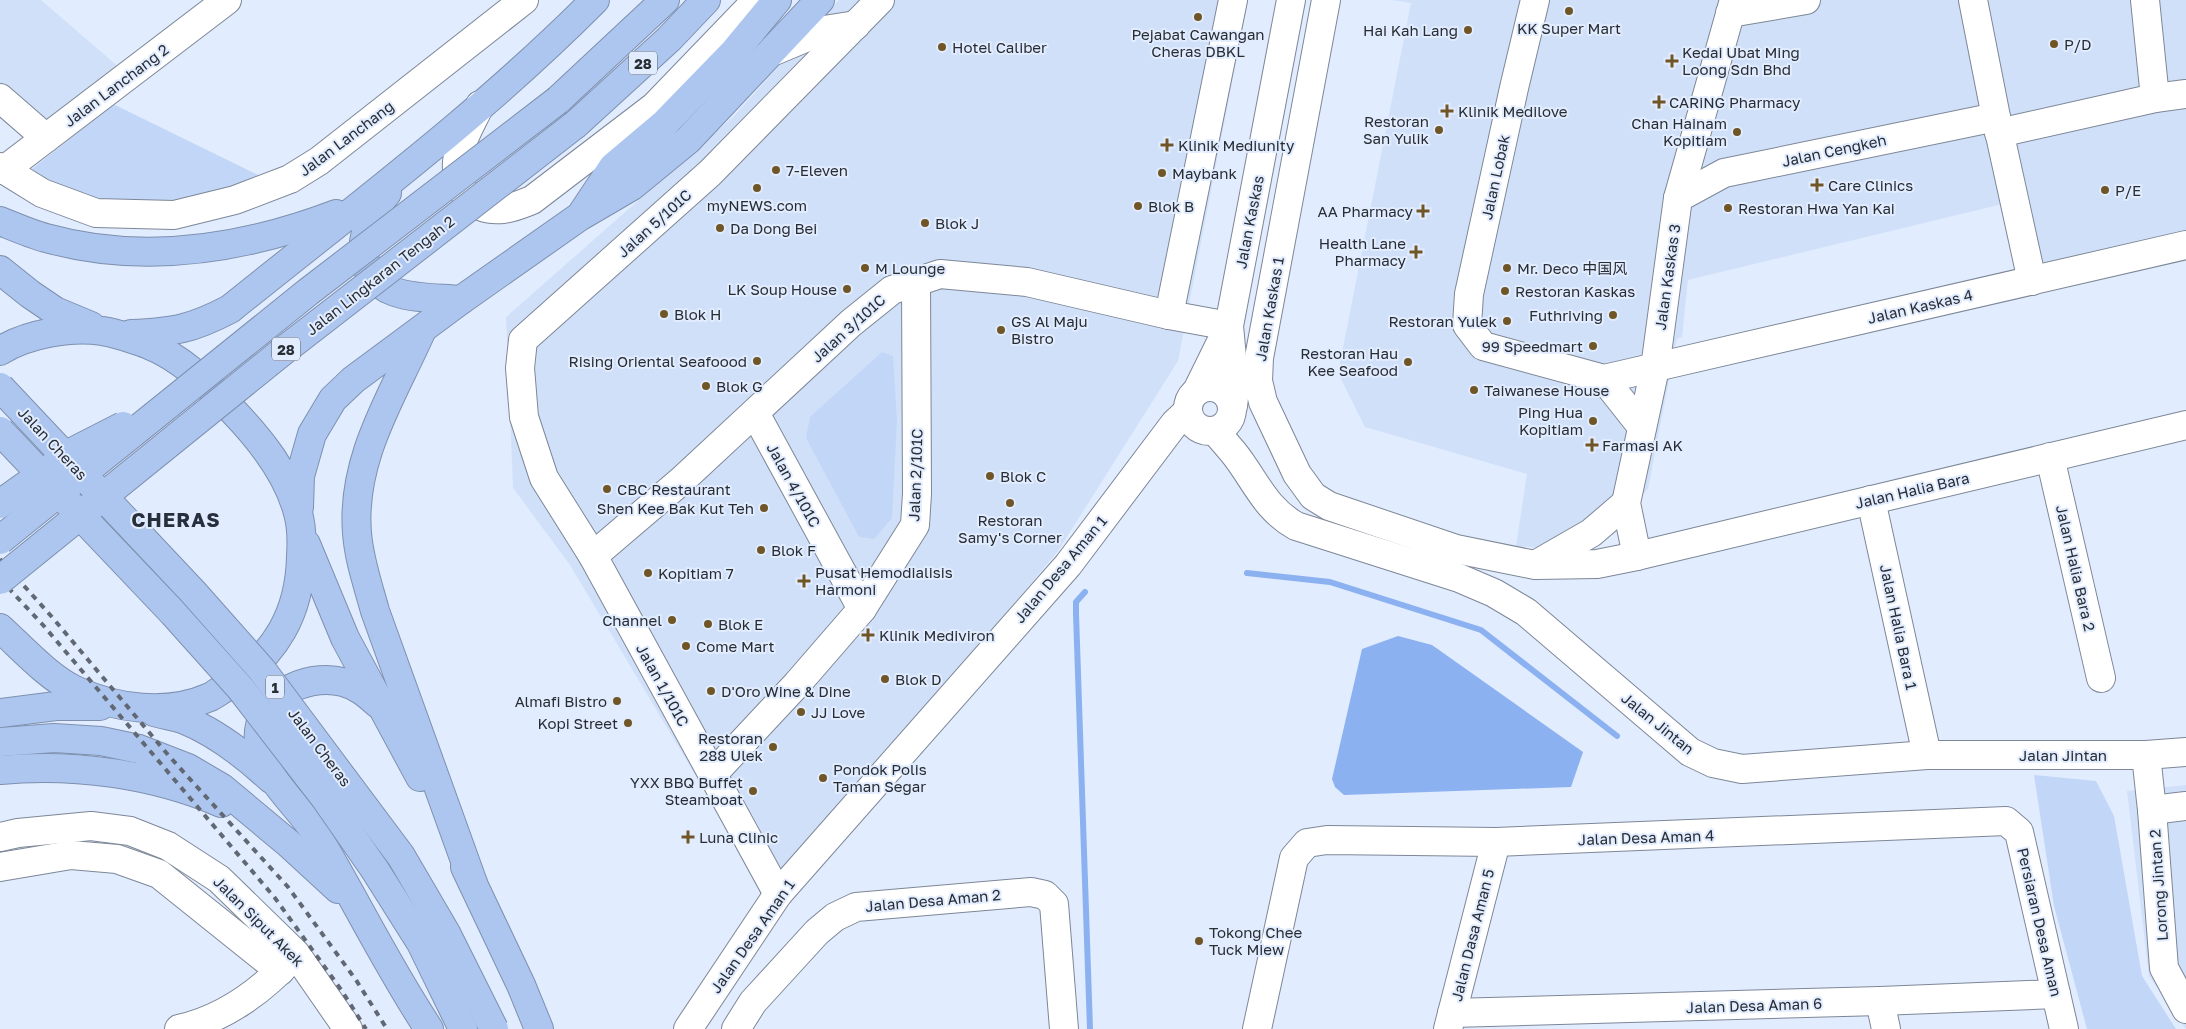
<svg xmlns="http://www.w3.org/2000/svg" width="2186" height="1029" font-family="'Golos Text','Noto Sans SC',sans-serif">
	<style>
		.built { fill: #d1e0f9 }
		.green { fill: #c2d6f7 }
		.water { fill: #8cb1f0 }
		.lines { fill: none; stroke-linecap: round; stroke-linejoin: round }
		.stream { stroke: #8cb1f0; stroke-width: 6 }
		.minor-casing { stroke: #7d8797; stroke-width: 30 }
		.highway-casing { stroke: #7e90ae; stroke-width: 30 }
		.minor { stroke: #fff; stroke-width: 28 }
		.highway { stroke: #adc6f0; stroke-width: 28 }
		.rail { stroke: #626873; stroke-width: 4; stroke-dasharray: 6 6; stroke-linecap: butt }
		.highway-bridge-casing { stroke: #7e90ae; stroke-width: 30; stroke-linecap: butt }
		.highway-bridge { stroke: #adc6f0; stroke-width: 28 }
		.poi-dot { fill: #705627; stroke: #e1ecff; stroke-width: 2 }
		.labels { text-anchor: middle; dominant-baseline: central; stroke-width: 4; stroke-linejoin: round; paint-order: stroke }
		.shield { fill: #e1ecff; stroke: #606670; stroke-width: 1 }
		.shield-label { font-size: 14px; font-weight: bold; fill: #282c33 }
		.poi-label { font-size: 15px; fill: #282c33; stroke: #e1ecff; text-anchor: start }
		.street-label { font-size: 15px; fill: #282c33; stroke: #e1ecff }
		.district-label { font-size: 20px; font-weight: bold; letter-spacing: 1px; fill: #272f3d; stroke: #e1ecff }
	</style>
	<rect width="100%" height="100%" fill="#e1ecff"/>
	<g class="built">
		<path d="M0,0H41L122,70L46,127L0,88Z"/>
		<path d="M839,0H1248L1178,361L1058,551L768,897L570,565L513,488L506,317L733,117Z"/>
		<path d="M1392,0H2186V237L2025,273L2007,203L1688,280L1682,337L1677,339L1648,489L1607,532L1542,548L1516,546L1527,474L1365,427L1338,373L1411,3Z"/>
		<path d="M2186,785V1029L2149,976L2127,791Z"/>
	</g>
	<g class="green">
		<path d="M113,104L264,178L238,193L124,208L60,189L32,169Z"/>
		<path d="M882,352L893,356L897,420L892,518L874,539L859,537L806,438L810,417Z"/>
		<path d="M2034,775L2096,781L2114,816L2142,976L2176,1029H2087L2054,906Z"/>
	</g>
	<path class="water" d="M1398,636L1432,645L1583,752L1571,787L1344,795L1335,787L1332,779L1362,649Z"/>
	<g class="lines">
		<g class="stream">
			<path d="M1247,573L1330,582L1481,630L1617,736"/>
			<path d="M1085,592L1076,602V614L1090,1029"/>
		</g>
		<defs>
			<g id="minor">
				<path d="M1326,0L1259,358L1258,381L1263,402L1297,474L1313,496L1329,506L1456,549L1535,565L1597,564L1637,556L2186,425"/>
				<path d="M1535,0L1514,88L1469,294L1467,325L1483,346L1604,379L2186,245"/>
				<path d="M1973,0L1996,117L2032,281"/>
				<path d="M2145,0L2155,98"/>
				<path d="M1730,13L1806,0"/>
				<path d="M774,51L824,30L856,25"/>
				<path d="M0,98L46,138"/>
				<path d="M480,105C472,123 459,143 457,162C455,191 473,212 503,209C513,208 522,204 532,200L655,106L757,0"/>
				<path d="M1999,133L2155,98L2186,94"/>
				<path d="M0,167L42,193L96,213L174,215L235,200L290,179L319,161L524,0"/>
				<path d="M4,170L227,0"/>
				<path d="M1678,198L1724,173L1996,117"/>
				<path d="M1169,315L1233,0"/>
				<path d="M1604,379L1642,427"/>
				<circle cx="1210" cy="409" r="22"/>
				<path d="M1197,391L1229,326"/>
				<path d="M1233,406L1235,389L1229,326L1291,0"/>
				<path d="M755,413L862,609"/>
				<path d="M1215,431C1221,438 1227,445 1233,452C1255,479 1264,508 1296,526L1459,578L1494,593L1526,612L1690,752L1713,763L1742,769L1927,755H2146L2186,752"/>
				<path d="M2050,457L2101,678"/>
				<path d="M1871,500L1927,755"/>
				<path d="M593,556L681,481L851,323L892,290L940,274L1027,282L1169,315L1229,326"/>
				<path d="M1637,556L1626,503L1655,368L1678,198L1734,0"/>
				<path d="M1537,564L1591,533L1626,503"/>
				<path d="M2146,755L2152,810L2164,968L2186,1009"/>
				<path d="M712,775L797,684L862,609L915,525L917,494L916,283"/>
				<path d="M2152,810L2186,806"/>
				<path d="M0,837L18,833L91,826L130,831L168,846L219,879L296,954L348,1029"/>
				<path d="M0,867L71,855L117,859L159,874L280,971"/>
				<path d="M778,894L593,556L544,478L524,417L520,368L523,340L710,173L880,0"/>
				<path d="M1880,1001L1886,1029"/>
				<path d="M1452,1013L1880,1001L2056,994"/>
				<path d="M179,1029C223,1019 262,991 292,958"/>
				<path d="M688,1029L778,894L1068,565L1175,423L1188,411"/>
				<path d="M736,1029L753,1002L817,932L835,917L856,907L1031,892L1045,895L1054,904L1064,1029"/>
				<path d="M1257,1029L1294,858L1307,843L1327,840L1496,842L2006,821L2019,832L2064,1029"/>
				<path d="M1448,1029L1496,842"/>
			</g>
			<g id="highway">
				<path d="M558,100L665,0"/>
				<path d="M576,124L669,39L706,0"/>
				<path d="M387,193C361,223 348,275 395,292C415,299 440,298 461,300"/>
				<path d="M583,212L613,167L664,124L734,52L777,0"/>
				<path d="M0,221C15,227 31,234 46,238C143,265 244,249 336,214"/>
				<path d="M0,270L30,294L55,311L91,326"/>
				<path d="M421,332C392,397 351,459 357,533C359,560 368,585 375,611L473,883"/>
				<path d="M131,334C174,332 192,329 230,309C354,209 483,113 595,0"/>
				<path d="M0,351C26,334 72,326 102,331C118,333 132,339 147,344C182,358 208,384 233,411C261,440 288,474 298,513C302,527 302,541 301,556C300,613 276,654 228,686C222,689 216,694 210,697C167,716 116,709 75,690C48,677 22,648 0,628"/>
				<path d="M299,507L300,476L312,434L333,399L353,380L461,300L579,217L632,186L688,140L820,0"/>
				<path d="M306,544L345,638L420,777"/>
				<path d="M378,704C367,694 358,686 343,682C304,672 254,699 259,743C263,778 297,804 315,832C354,897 387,966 429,1029"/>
				<path d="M154,712C164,715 175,716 185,720C217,733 246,756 271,779"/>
				<path d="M0,713L56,706H100"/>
				<path d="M0,742L54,738L101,741L139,749L188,768L222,788L288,843L338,889"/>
				<path d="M0,770C73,763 154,774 221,803"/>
				<path d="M465,867L521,985L539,1029"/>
			</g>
		</defs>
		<use href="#minor" class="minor-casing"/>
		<use href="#highway" class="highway-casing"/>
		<use href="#minor" class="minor"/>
		<use href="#highway" class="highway"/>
		<g class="rail">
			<path d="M0,559L52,617L169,756L288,887L356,980L387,1029"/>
			<path d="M0,579L43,625L275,898L342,991L366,1029"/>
		</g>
		<defs>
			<g id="highway-bridge">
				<path d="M0,387L193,592L262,670L401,856L446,933L494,1029"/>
				<path d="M0,431L173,613L241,689L325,798L375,870L421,943L463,1029"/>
				<path d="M0,504L76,450L123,426"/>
				<path d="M0,540L308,292L558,100"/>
				<path d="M0,580L283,351L576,124"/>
			</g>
		</defs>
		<use href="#highway-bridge" class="highway-bridge-casing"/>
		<use href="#highway-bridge" class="highway-bridge"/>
	</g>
	<g class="poi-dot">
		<circle cx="1569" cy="11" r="5"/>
		<circle cx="1198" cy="17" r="5"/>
		<circle cx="1468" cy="30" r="5"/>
		<circle cx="2054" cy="44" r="5"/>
		<circle cx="942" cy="47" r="5"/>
		<path d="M1669.5 53.5h5v5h5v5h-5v5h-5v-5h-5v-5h5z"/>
		<path d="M1656.5 94.5h5v5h5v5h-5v5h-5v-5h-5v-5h5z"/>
		<path d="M1444.5 103.5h5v5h5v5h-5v5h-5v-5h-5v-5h5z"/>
		<circle cx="1439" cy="130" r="5"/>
		<circle cx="1737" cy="132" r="5"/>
		<path d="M1164.5 137.5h5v5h5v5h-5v5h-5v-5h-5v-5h5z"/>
		<circle cx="776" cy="170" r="5"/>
		<circle cx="1162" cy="173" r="5"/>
		<path d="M1814.5 177.5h5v5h5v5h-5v5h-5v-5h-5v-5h5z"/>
		<circle cx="757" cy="188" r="5"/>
		<circle cx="2105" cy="190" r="5"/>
		<circle cx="1138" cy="206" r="5"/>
		<circle cx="1728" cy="208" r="5"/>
		<path d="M1420.5 203.5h5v5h5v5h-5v5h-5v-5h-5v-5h5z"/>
		<circle cx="925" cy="223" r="5"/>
		<circle cx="720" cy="228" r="5"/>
		<path d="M1413.5 244.5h5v5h5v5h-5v5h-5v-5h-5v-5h5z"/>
		<circle cx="865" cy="268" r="5"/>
		<circle cx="1507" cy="268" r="5"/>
		<circle cx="847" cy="289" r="5"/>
		<circle cx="1505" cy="291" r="5"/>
		<circle cx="664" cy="314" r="5"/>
		<circle cx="1613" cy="315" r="5"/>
		<circle cx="1507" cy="321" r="5"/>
		<circle cx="1001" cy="330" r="5"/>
		<circle cx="1593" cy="346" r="5"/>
		<circle cx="757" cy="361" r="5"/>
		<circle cx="1408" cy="362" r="5"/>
		<circle cx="706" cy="386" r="5"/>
		<circle cx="1474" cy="390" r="5"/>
		<circle cx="1593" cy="421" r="5"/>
		<path d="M1589.5 437.5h5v5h5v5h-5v5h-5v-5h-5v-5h5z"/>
		<circle cx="990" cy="476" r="5"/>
		<circle cx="607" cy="489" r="5"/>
		<circle cx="1010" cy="503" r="5"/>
		<circle cx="764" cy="508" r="5"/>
		<circle cx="761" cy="550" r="5"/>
		<circle cx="648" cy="573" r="5"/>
		<path d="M801.5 573.5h5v5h5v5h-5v5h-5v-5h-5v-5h5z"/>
		<circle cx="672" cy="620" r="5"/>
		<circle cx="708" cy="624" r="5"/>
		<path d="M865.5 627.5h5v5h5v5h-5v5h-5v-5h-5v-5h5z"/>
		<circle cx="686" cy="646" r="5"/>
		<circle cx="885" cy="679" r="5"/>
		<circle cx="711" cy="691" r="5"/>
		<circle cx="617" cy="701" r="5"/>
		<circle cx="801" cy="712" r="5"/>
		<circle cx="628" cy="723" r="5"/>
		<circle cx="773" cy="747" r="5"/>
		<circle cx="823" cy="778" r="5"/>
		<circle cx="753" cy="791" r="5"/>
		<path d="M685.5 829.5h5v5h5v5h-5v5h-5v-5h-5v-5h5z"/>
		<circle cx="1199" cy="941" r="5"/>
	</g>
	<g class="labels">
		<g class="shield">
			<rect x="629" y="51.5" width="28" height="23" rx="4"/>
			<rect x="272" y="337.5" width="28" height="23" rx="4"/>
			<rect x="266" y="675.5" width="18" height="23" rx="4"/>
		</g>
		<g class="shield-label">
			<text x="643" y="63">28</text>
			<text x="286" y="349">28</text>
			<text x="275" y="687">1</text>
		</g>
		<g class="poi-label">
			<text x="1569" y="28" text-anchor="middle">KK Super Mart</text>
			<text x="1458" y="30" text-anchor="end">Hai Kah Lang</text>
			<text x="1198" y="34" text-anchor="middle">Pejabat Cawangan<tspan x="1198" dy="17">Cheras DBKL</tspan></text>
			<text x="2064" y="44">P/D</text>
			<text x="952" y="47">Hotel Caliber</text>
			<text x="1682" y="52">Kedai Ubat Ming<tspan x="1682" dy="17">Loong Sdn Bhd</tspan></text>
			<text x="1669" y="102">CARiNG Pharmacy</text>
			<text x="1458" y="111">Klinik Medilove</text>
			<text x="1429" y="121" text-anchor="end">Restoran<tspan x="1429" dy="17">San Yulik</tspan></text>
			<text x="1727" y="123" text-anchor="end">Chan Hainam<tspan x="1727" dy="17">Kopitiam</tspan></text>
			<text x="1178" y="145">Klinik Mediunity</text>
			<text x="786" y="170">7-Eleven</text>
			<text x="1172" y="173">Maybank</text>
			<text x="1828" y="185">Care Clinics</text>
			<text x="2115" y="190">P/E</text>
			<text x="757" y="205" text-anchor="middle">myNEWS.com</text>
			<text x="1148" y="206">Blok B</text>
			<text x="1738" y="208">Restoran Hwa Yan Kai</text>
			<text x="1413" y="211" text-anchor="end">AA Pharmacy</text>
			<text x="935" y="223">Blok J</text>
			<text x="730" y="228">Da Dong Bei</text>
			<text x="1406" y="243" text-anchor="end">Health Lane<tspan x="1406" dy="17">Pharmacy</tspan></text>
			<text x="875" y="268">M Lounge</text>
			<text x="1517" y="268">Mr. Deco 中国风</text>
			<text x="837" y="289" text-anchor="end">LK Soup House</text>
			<text x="1515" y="291">Restoran Kaskas</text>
			<text x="674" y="314">Blok H</text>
			<text x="1603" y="315" text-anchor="end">Futhriving</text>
			<text x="1011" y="321">GS Al Maju<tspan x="1011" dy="17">Bistro</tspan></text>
			<text x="1497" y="321" text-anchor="end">Restoran Yulek</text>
			<text x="1583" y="346" text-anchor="end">99 Speedmart</text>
			<text x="1398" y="353" text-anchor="end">Restoran Hau<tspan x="1398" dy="17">Kee Seafood</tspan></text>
			<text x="747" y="361" text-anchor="end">Rising Oriental Seafoood</text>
			<text x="716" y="386">Blok G</text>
			<text x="1484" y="390">Taiwanese House</text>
			<text x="1583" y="412" text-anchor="end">Ping Hua<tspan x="1583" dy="17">Kopitiam</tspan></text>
			<text x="1602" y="445">Farmasi AK</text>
			<text x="1000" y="476">Blok C</text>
			<text x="617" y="489">CBC Restaurant</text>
			<text x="754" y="508" text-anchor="end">Shen Kee Bak Kut Teh</text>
			<text x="1010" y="520" text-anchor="middle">Restoran<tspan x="1010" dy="17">Samy's Corner</tspan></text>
			<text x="771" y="550">Blok F</text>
			<text x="815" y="572">Pusat Hemodialisis<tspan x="815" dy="17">Harmoni</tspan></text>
			<text x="658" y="573">Kopitiam 7</text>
			<text x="662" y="620" text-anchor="end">Channel</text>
			<text x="718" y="624">Blok E</text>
			<text x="879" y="635">Klinik Mediviron</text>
			<text x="696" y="646">Come Mart</text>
			<text x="895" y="679">Blok D</text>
			<text x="721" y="691">D'Oro Wine &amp; Dine</text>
			<text x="607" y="701" text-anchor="end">Almafi Bistro</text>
			<text x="811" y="712">JJ Love</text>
			<text x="618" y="723" text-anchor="end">Kopi Street</text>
			<text x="763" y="738" text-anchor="end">Restoran<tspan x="763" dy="17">288 Ulek</tspan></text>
			<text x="833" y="769">Pondok Polis<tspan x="833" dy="17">Taman Segar</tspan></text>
			<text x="743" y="782" text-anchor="end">YXX BBQ Buffet<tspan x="743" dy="17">Steamboat</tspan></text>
			<text x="699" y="837">Luna Clinic</text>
			<text x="1209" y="932">Tokong Chee<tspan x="1209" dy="17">Tuck Miew</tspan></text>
		</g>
		<g class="street-label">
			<text transform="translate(116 85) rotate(-37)">Jalan Lanchang 2</text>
			<text transform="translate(346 138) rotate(-37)">Jalan Lanchang</text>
			<text transform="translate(1834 150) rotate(-12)">Jalan Cengkeh</text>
			<text transform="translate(1495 177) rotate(-78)">Jalan Lobak</text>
			<text transform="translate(1249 222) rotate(-79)">Jalan Kaskas</text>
			<text transform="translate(654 223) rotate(-42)">Jalan 5/101C</text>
			<text transform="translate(380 275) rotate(-38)">Jalan Lingkaran Tengah 2</text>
			<text transform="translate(1667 277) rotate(-82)">Jalan Kaskas 3</text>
			<text transform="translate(1920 306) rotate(-13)">Jalan Kaskas 4</text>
			<text transform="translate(1269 309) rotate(-80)">Jalan Kaskas 1</text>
			<text transform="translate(848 328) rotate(-42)">Jalan 3/101C</text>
			<text transform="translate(53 443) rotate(47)">Jalan Cheras</text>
			<text transform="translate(915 475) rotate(-88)">Jalan 2/101C</text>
			<text transform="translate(794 485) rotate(61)">Jalan 4/101C</text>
			<text transform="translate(1912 490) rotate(-13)">Jalan Halia Bara</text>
			<text transform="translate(2076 568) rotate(77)">Jalan Halia Bara 2</text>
			<text transform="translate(1060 569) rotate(-50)">Jalan Desa Aman 1</text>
			<text transform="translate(1899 627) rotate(78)">Jalan Halia Bara 1</text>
			<text transform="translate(663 685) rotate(61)">Jalan 1/101C</text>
			<text transform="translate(1658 723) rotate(39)">Jalan Jintan</text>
			<text transform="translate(320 747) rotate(53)">Jalan Cheras</text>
			<text x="2063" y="755">Jalan Jintan</text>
			<text transform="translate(1646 837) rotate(-2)">Jalan Desa Aman 4</text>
			<text transform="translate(2158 885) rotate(-94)">Lorong Jintan 2</text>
			<text transform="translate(933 900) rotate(-5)">Jalan Desa Aman 2</text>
			<text transform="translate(259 921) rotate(45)">Jalan Siput Akek</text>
			<text transform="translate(2040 922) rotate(77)">Persiaran Desa Aman</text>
			<text transform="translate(1472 935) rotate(-76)">Jalan Dasa Aman 5</text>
			<text transform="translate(752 936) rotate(-55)">Jalan Desa Aman 1</text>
			<text transform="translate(1754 1005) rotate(-2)">Jalan Desa Aman 6</text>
		</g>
		<g class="district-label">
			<text x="176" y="519">CHERAS</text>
		</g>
	</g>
</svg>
